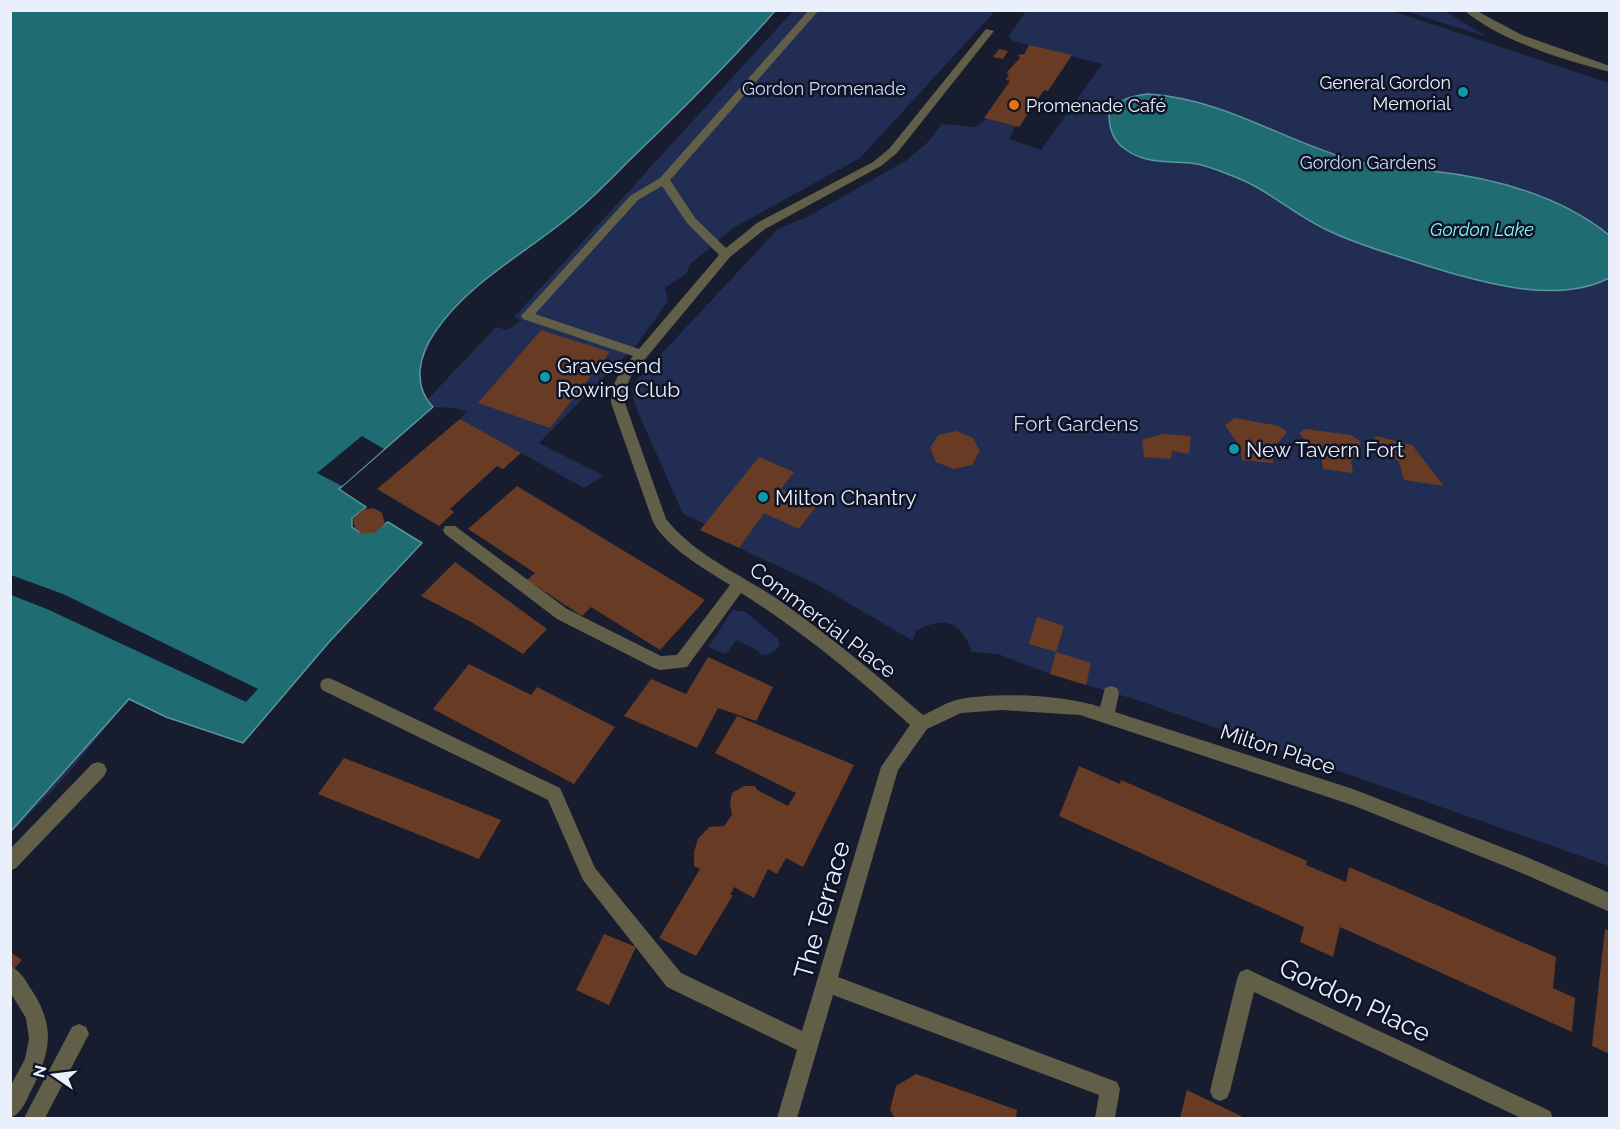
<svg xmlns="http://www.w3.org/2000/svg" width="1620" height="1129" font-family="Raleway,sans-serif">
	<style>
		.green { fill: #222d54 }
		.water { fill: #1f6d72; stroke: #5c949b; stroke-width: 1.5 }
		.pier { fill: #171c2f }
		.building { fill: #683b24 }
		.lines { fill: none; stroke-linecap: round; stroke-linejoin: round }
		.minor { fill: #625f49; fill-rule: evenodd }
		.culture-dot { fill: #0f9aa8; stroke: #0e1325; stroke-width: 2 }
		.food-dot { fill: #e8710a; stroke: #0e1325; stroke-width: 2 }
		.labels { text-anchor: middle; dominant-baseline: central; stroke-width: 5; stroke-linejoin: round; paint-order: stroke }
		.far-poi-label { font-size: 18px; fill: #eaeffc; stroke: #0e1325; text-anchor: end }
		.far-park-label { font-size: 18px; fill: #cfd9f6; stroke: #0e1325 }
		.far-water-label { font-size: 18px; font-style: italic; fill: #87f7fd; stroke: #0e1325 }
		.poi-label { font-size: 21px; fill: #eaeffc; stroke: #0e1325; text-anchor: start }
		.park-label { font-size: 21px; fill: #cfd9f6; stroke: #0e1325 }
		.street-label { font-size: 21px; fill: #eaeffc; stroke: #0e1325 }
		.near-street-label { font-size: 26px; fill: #eaeffc; stroke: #0e1325 }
	</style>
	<rect width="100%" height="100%" fill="#171c2f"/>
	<g class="green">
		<path d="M775,11L727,65L580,208L458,301L433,334L420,367L419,380L427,400L496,327L507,330L521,320L514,317L793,11H995L860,158L733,228L689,265L687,273L665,288L668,301L638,343L539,443L604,476L584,488L460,419L467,412L455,408L433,407L339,488L366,507L352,518V527L359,532L166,717L129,699L65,777L11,833V480Z"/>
		<path d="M1026,11H1392L1609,83V866L1137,700L1050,674L998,654L972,652C961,621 944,616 916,631L913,641L816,584L739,548L705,524L683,514L635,405L632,389L635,382L778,229L811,215L907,160L927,143L942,124L975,127L987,119L1016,126L1009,139L1041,150L1102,64L1013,41L1009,36Z"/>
		<path d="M1405,11H1445L1487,37Z"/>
		<path d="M733,610L746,612L778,639L780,644C775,652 770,655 760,655L759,651L736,640L726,654L708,647Z"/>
	</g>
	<g class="water">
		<path d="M11,11H775C732,60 686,106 639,151C619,170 600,191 580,208C532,250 471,279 435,332C419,355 412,385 433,407L339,489L366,507L352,518V527L359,532L374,531L388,522L422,543L330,641L243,743L166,717L129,699L11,831Z"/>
		<path d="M1148,94C1225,99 1283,141 1355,161C1379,168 1407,168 1432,171C1495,178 1559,195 1609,235V278C1552,308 1463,277 1406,259C1378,250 1351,242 1325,229C1291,213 1267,188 1230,175C1218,170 1205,165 1191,163C1169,161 1144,164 1125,149C1113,141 1109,129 1109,114C1118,99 1131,96 1148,94Z"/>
	</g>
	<g class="pier">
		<path d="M362,436L384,449L342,486L317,473Z"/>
		<path d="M11,575L63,594L258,689L246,702L47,609L11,595Z"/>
	</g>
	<g class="building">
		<path d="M1029,45L1072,55L1048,91L1044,90L1019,127L984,118L1010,81L1006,80L1009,74L1006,73L1020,58L1018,55L1024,54Z"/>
		<path d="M999,49L1008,51L1003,59L993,57Z"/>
		<path d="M541,330L610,352L550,428L478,403Z"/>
		<path d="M1235,418L1279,426L1287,432L1272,450L1273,463L1242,460L1240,447L1225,425Z"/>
		<path d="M460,419L521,453L503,469L497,466L450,509L454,512L439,526L377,489Z"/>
		<path d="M1305,429L1351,435L1361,442L1351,462L1353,473L1323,469L1321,456L1299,433Z"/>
		<path d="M956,431L973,438L980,451L972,465L954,469L936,462L930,448L938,435Z"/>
		<path d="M1162,434L1191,436L1189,454L1172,451L1171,459L1144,457L1142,440Z"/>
		<path d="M1376,436L1412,445L1444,486L1404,480L1399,462L1372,442Z"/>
		<path d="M759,457L794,472L781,489L817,505L799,529L764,513L739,548L700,530Z"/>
		<path d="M517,486L705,600L660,650L591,607L582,616L527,580L535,573L468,529Z"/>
		<path d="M374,508L382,513L385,524L376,532L362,534L355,528L353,519L362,510Z"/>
		<path d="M455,562L547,629L523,654L473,623L421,596Z"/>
		<path d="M1037,617L1064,626L1056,652L1029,644Z"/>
		<path d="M1056,652L1091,663L1086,685L1050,674Z"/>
		<path d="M708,657L773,687L756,721L718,708L697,748L624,716L651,679L686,694Z"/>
		<path d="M469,664L531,695L537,687L615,727L574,784L433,709Z"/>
		<path d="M737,716L854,765L803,867L786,858L777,874L768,869L754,898L734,887L730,895H733L696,956L659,938L700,869L694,866V852L698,839L709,827L724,826L732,815L730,803L732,793L744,786H755L757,790L788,806L796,793L715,753Z"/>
		<path d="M344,758L399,779L501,820L479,859L318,794Z"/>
		<path d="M1079,766L1120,784L1121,780L1307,861L1306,865L1346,882L1349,867L1556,957L1553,988L1575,998L1572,1032L1340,927L1333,957L1300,942L1304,927L1059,816Z"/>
		<path d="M1605,929L1610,931V1054L1592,1046Z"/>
		<path d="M604,934L636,947L609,1005L576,990Z"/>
		<path d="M10,952L22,960L10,973Z"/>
		<path d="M916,1074L1017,1110L1016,1118H895L890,1110L896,1086Z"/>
		<path d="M1187,1090L1245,1118H1180Z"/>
	</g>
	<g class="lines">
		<g class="minor">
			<path d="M809,10H819L670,180L695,218L726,248L757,223L873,162L889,149L986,29L994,31L897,153L881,166L765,229L730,257L631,376L624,393L625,403L666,519C698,559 750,578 790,608C836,641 880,678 923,715C935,710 948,701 961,699C999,692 1064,695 1100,707L1105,688L1111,686L1117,688L1119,693L1115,712L1353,789L1529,858L1610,893V912L1517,871L1352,805L1080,715L1002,710L961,713L927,729L898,770L838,977L1117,1082L1120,1089L1115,1118H1095L1099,1095L833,995L797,1118H777L797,1050L667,987L583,880L548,800L322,690L320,685L322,680L328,678L334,680L560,788L595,868L681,973L802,1031L881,767L910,725C857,677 802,631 741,593L687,667L660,670L654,668L557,619L445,534L443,530L445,526H455L567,609L661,656L677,655L730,585C706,570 666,547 653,522L611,403C610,384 621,370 633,356L523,319L521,316L630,196L660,178ZM662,186L687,223L719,255L639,349L535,314L638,200Z"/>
			<path d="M1464,10H1475L1522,35L1610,66V72C1565,60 1499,41 1464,10Z"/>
			<path d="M98,762L104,764L107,770L104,776L16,868L10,871V849L92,764Z"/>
			<path d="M10,966C20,970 26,981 31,989C57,1028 50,1054 30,1093C25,1103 21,1114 10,1118V1087L25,1059L29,1039L26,1018L10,992Z"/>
			<path d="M1247,969L1550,1111L1553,1118H1521L1254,992L1230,1091L1227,1098L1220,1101L1213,1098L1210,1091L1237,979L1240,972Z"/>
			<path d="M79,1024L86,1027L89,1034L45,1118H24L72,1027Z"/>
		</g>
	</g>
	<g class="culture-dot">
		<circle cx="1463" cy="92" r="6"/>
		<circle cx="545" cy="377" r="6"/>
		<circle cx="1234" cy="449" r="6"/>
		<circle cx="763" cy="497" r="6"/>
	</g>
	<circle class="food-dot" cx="1014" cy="105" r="6"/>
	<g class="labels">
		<g class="far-poi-label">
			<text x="1451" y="82">General Gordon<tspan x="1451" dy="21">Memorial</tspan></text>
			<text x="1026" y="105" text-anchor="start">Promenade Café</text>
		</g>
		<g class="far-park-label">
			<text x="824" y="88">Gordon Promenade</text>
			<text x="1368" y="162">Gordon Gardens</text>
		</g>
		<g class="far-water-label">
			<text x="1482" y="229">Gordon Lake</text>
		</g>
		<g class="poi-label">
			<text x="557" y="365">Gravesend<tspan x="557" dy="24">Rowing Club</tspan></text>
			<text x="1246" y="449">New Tavern Fort</text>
			<text x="775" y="497">Milton Chantry</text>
		</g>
		<g class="park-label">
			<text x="1076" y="423">Fort Gardens</text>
		</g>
		<g class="street-label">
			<text transform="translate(823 620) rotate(37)">Commercial Place</text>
			<text transform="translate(1278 749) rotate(18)">Milton Place</text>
		</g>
		<g class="near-street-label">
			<text transform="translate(822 910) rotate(-74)">The Terrace</text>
			<text transform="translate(1355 1000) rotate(25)">Gordon Place</text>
		</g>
	</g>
	<rect width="1620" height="1129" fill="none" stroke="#eaeffc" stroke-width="24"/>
	<g transform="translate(54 1075) rotate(284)" stroke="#0e1325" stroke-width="4.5" paint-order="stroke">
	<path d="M0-4.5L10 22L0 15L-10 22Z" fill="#eaeffc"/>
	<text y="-9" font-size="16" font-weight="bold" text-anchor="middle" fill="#eaeffc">N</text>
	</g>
</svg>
